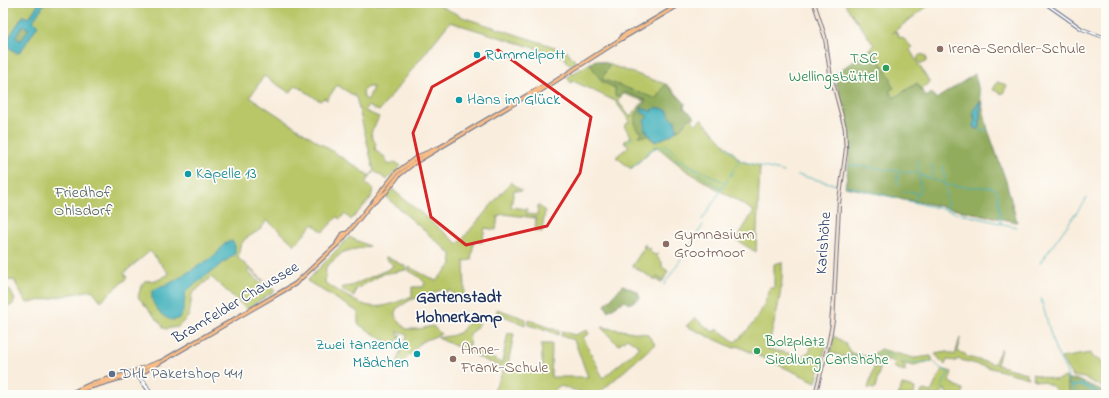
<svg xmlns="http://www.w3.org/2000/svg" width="1109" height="398" font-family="'Indie Flower',sans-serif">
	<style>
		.green { fill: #b9c769; stroke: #6a7b64; fill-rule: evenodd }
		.forest { fill: #92ac5d; stroke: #566e5e; fill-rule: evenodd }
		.water { fill: #42b1bc; stroke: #2e708d; fill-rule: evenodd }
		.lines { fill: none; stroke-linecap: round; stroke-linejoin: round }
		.stream { stroke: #42b1bc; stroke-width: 1 }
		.canal { stroke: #42b1bc; stroke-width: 2 }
		.tertiary-casing { stroke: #69728a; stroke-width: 4 }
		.secondary-casing { stroke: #69728a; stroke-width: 4.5 }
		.primary-casing { stroke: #69728a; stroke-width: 5 }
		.tertiary { stroke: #fff; stroke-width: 2 }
		.secondary { stroke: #fce5d0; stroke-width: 2.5 }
		.primary { stroke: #f8bd89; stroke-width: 3 }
		.marked { fill: none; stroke: #d62828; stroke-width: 3; stroke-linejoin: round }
		.education-dot { fill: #8d6e63; stroke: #fdfcf7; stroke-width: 1.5 }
		.culture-dot { fill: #0f9aa8; stroke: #fdfcf7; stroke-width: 1.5 }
		.leisure-dot { fill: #2e9e5b; stroke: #fdfcf7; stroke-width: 1.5 }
		.service-dot { fill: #5c6f8a; stroke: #fdfcf7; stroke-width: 1.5 }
		.labels { text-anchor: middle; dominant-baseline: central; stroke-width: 3.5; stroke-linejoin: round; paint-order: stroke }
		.education-label { font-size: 16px; fill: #785e54; stroke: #fdfcf7; text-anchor: start }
		.culture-label { font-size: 16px; fill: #0d838f; stroke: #fdfcf7; text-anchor: start }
		.leisure-label { font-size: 16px; fill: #27864d; stroke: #fdfcf7; text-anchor: end }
		.park-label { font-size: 16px; fill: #4a5d61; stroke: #fdfcf7 }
		.street-label { font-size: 16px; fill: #1b2f5e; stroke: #fdfcf7 }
		.service-label { font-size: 16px; fill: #4e5e75; stroke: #fdfcf7; text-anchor: start }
		.neighbourhood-label { font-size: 17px; font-weight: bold; fill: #1b2f5e; stroke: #fdfcf7 }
	</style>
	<rect width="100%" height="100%" fill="#fdfcf7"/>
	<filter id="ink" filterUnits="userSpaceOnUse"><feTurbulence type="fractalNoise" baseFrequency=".025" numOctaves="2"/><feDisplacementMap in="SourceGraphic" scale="8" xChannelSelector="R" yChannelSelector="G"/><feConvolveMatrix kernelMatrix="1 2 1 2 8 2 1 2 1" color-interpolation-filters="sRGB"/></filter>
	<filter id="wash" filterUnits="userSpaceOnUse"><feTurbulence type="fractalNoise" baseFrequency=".012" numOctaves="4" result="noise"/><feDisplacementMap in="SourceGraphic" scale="16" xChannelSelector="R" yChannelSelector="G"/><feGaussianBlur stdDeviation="0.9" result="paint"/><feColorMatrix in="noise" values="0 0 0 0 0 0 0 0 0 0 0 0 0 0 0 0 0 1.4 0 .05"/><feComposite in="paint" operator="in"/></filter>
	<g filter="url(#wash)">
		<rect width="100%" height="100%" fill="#f9eddd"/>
		<g class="green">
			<path d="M3,3H39L29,18L23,16L6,42L7,46L17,53L20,51L35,16L45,3H434L465,18L567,51L576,62L570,66L564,57L450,22L379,111L367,106L365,111L379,117L371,133L374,141L376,143L375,147L376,151L385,157L387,163L390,165L395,162L401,166L387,180L374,171L365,183L373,189L371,198L351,220L345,214L340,219L337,217L323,232L313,224L295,245L267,220L261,229L245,239L240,246L238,258L275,291L247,309L211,277L192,294L189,316L178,327L165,329L138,297L141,286L145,281L158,280L169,274L150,251L124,273L127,278L101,301L92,290L28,303L25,301L14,280L3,281ZM264,76L290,93L296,85L320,101L324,98L327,100L337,85L356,97L374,171L370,176L250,97ZM368,87H373L368,100L364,98L363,90ZM249,269L265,283L263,286L247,271Z"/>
			<path d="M844,3H905L907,6L912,3H932L892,33L896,31L900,38L902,37L912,47L910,50L930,83L921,89L917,83L894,98L889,91L891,80L871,48L874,45Z"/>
			<circle cx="922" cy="59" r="4.5"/>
			<path d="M596,60L668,85L685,103L684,108L695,117L692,120L696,124L701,119L741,161L760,166L756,252L736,240L754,211L687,171L656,146L631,169L616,157L629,146L624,142L631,136L624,126L630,121L615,101L573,81L571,83L567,77ZM624,94L644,101L630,117L617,100ZM652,109L671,135L662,138L644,128Z"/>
			<path d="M997,82L1007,85L1003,94L993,90Z"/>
			<path d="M511,182L522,191L514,190L511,207L527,209L526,214L537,215L538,205L545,211L542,232L535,231L536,218L503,214L498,216L496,230L485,228L482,242L474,241L471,260L464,261L465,292L463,295L457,297L449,290L444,293L441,290L431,294L410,300L396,309V318L406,329H418L433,326L441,334L421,342L400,366L396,363L398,361C398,349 406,346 407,335L398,331V334L401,335L393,346L358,324V312L307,281L349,237L369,246L343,252L326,267L325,283C363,305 368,316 412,296V287H423L425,283L418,276L409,271V267L436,281L452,264L451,254L386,197L392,189L458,244Z"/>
			<path d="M643,245H646L645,247L648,249L650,248L649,251L655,255L658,254L657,257L662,262V267L668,271L664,279L657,275L664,279L663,281L656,277L662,282L661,283L632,266L644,248Z"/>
			<path d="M387,257L406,267V270L383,274L356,289L354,297L342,289L343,287L351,286L391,268L393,265L385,258Z"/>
			<path d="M782,262C784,293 774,320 768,349L802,356L810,351L811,343H827L816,382L737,346L734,348L686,326L695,318L713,332L717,329L735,342C753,327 764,310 770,288H774V264Z"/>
			<path d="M6,288L10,290L15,300L12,305L8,306L3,303V289Z"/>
			<path d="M497,309L526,319L525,325L497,313Z"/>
			<path d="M471,316L480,323L470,334L469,347L502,363L508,333L514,334L508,364L509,366L543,373L541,344H552L551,377H588L574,340L561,336L562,331L575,335L587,330L589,334L583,337L603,378L640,347L627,338L618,345L601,327L647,334L655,344L597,395C584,395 572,388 559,386L550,395H492L504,369L438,338C459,334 461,336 471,316Z"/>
			<path d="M529,320L559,331L558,335L547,330L528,325Z"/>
			<path d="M834,336L844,342L851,353L869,357L880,349L914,358L931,356L933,361L914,366L901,363L905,366V371L895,368L894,365L896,362L878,357L875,365L830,353Z"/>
			<path d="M960,338L958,352L965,354L967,357L994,364L1001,349L997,365L1026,373L1029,378L957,359L956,361L947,360L945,365L935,354L947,352L955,355Z"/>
			<path d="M1090,353L1091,356L1106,364V389L1084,378L1072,376L1061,358Z"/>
			<path d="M874,367L880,368L875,389L868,388Z"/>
			<path d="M942,369L952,372L949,382L963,389V395H947L945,389L940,395H919L923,390L931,392Z"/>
			<path d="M1032,374L1055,380L1066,377L1070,395H1058C1055,384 1044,382 1034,380Z"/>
			<path d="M902,385L915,388L914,395H898Z"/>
		</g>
		<g class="forest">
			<path d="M23,25L29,30L21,41L15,37Z"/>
			<path d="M871,48L892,80L890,82L894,88L889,91L894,98L917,83L926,97L932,93L936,99L975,74L988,130L1006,181L1017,222L845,187C854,139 846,119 834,75ZM980,101C982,109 979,118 980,127L978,130L974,127L975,121L973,111Z"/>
			<path d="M596,60L610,64L602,79L657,99L665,84L685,103L684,108L693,115L680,129L677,130C672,116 666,115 652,109L648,117L645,131L649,133L655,142L648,136H639L642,131H638C629,119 640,109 646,100L624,92L619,96H615V88L602,82L590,64Z"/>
			<path d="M623,285L638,292L640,298L629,304L624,301L608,311L605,305Z"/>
			<path d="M1075,379L1104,391L1106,395H1070L1067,380Z"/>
		</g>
		<g class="water">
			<path d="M39,3H45L33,21L38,25L21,51L17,53L7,46L6,42L23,16L29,18ZM23,25L29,29L21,41L15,37Z"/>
			<path d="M980,101C981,108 979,118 980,127L976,129L974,127L975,120L973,111Z"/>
			<path d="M642,107L651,112L655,108H661L668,111L669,116L675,121L677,130L671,135L655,142L644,128L646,125L644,121L648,116L641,112Z"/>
			<path d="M232,241L235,245V254L186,291C183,299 187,318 174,320C164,321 147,301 153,291C156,287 163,287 167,285C178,279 190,271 201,264C205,262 210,259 214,256C221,251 222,242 232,241Z"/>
		</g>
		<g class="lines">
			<g class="stream">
				<path d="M980,128L982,131L987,130"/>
				<path d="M627,142L633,137"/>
				<path d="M665,144L686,163L723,182"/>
				<path d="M726,146L740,161"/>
				<path d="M917,160L919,173"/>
				<path d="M932,164L933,177"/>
				<path d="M849,165L874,168"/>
				<path d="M736,166L740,161L784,172"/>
				<path d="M943,166L945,181"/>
				<path d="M631,168L651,150L660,146L680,162L721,188"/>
				<path d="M875,168L915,173"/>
				<path d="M897,174L898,186"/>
				<path d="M917,174L943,183"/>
				<path d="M798,175L837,185"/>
				<path d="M730,176L734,169"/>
				<path d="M945,183L946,188"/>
				<path d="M945,184L953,186L972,187"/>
				<path d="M846,186L1016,227"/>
				<path d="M973,187H992L997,191L1001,224"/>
				<path d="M903,190L905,192H914L918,194"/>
				<path d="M946,190L947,199"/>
				<path d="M919,193L921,190L919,176"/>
				<path d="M947,200L948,211"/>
				<path d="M913,203L918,194"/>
				<path d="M702,220L728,179"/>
				<path d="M1040,263L1087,198"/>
				<path d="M664,285L703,225"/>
				<path d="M1041,299L1055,349L1067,373L1068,382L1074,389V395"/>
				<path d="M880,353C891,353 904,364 915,362"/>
				<path d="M850,356L871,361L879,354"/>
				<path d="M916,363L933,361L940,368L947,371L948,374L942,386L943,389"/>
			</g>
			<path class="canal" d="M1072,386L1083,385L1102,395"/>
		</g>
	</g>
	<g filter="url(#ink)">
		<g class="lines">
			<defs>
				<g id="tertiary">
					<path d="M1045,3L1082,29L1106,38"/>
					<path d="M139,373L149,390"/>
					<path d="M136,374L152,395"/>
				</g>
				<g id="secondary">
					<path d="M814,3L825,37L830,72L845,128L846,150L839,202L833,320L829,341L815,395"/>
					<path d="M831,324L833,304"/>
				</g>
				<g id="primary">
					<path d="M621,39L623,35L634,30"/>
					<path d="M530,95L540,91L621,39L682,3"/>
					<path d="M373,202L386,192L399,175L414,163L538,89L543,87"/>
					<path d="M337,243L343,234L347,233"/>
					<path d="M80,390L145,371L295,284L342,240L397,172L417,157L438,148"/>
					<path d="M67,395L93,383L124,375L159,362"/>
				</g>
			</defs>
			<use href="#tertiary" class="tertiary-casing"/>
			<use href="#secondary" class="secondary-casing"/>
			<use href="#primary" class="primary-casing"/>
			<use href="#tertiary" class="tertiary"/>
			<use href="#secondary" class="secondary"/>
			<use href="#primary" class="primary"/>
		</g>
	</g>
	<path class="marked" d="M498,50L591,117L580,173L547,226L466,245L431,217L413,133L432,87Z"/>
	<g class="education-dot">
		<circle cx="940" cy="49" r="4"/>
		<circle cx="666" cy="244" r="4"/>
		<circle cx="453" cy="359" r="4"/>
	</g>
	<g class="culture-dot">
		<circle cx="477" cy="55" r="4"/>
		<circle cx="459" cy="100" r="4"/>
		<circle cx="188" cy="174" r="4"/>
		<circle cx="417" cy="354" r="4"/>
	</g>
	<g class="leisure-dot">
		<circle cx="886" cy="68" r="4"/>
		<circle cx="757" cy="351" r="4"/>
	</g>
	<circle class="service-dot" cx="112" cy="374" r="4"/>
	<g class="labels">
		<g class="education-label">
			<text x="948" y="49">Irena-Sendler-Schule</text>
			<text x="674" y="235">Gymnasium<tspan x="674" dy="18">Grootmoor</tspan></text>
			<text x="461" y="350">Anne-<tspan x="461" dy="18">Frank-Schule</tspan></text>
		</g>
		<g class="culture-label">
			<text x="485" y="55">Rummelpott</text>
			<text x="467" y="100">Hans im Glück</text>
			<text x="196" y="174">Kapelle 13</text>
			<text x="409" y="345" text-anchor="end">Zwei tanzende<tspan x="409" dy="18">Mädchen</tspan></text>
		</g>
		<g class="leisure-label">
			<text x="878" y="59">TSC<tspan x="878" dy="18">Wellingsbüttel</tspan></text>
			<text x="765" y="342" text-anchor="start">Bolzplatz<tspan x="765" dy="18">Siedlung Carlshöhe</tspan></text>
		</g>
		<g class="park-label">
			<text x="83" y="193">Friedhof<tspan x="83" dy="18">Ohlsdorf</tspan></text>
		</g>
		<g class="street-label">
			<text transform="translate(824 243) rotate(-86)">Karlshöhe</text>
			<text transform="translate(236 303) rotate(-31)">Bramfelder Chaussee</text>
		</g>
		<g class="service-label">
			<text x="120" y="374">DHL Paketshop 441</text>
		</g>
		<g class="neighbourhood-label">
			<text x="459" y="297">Gartenstadt<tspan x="459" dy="20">Hohnerkamp</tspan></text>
		</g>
	</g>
	<rect width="1109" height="398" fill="none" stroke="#fdfcf7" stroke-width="16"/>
</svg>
